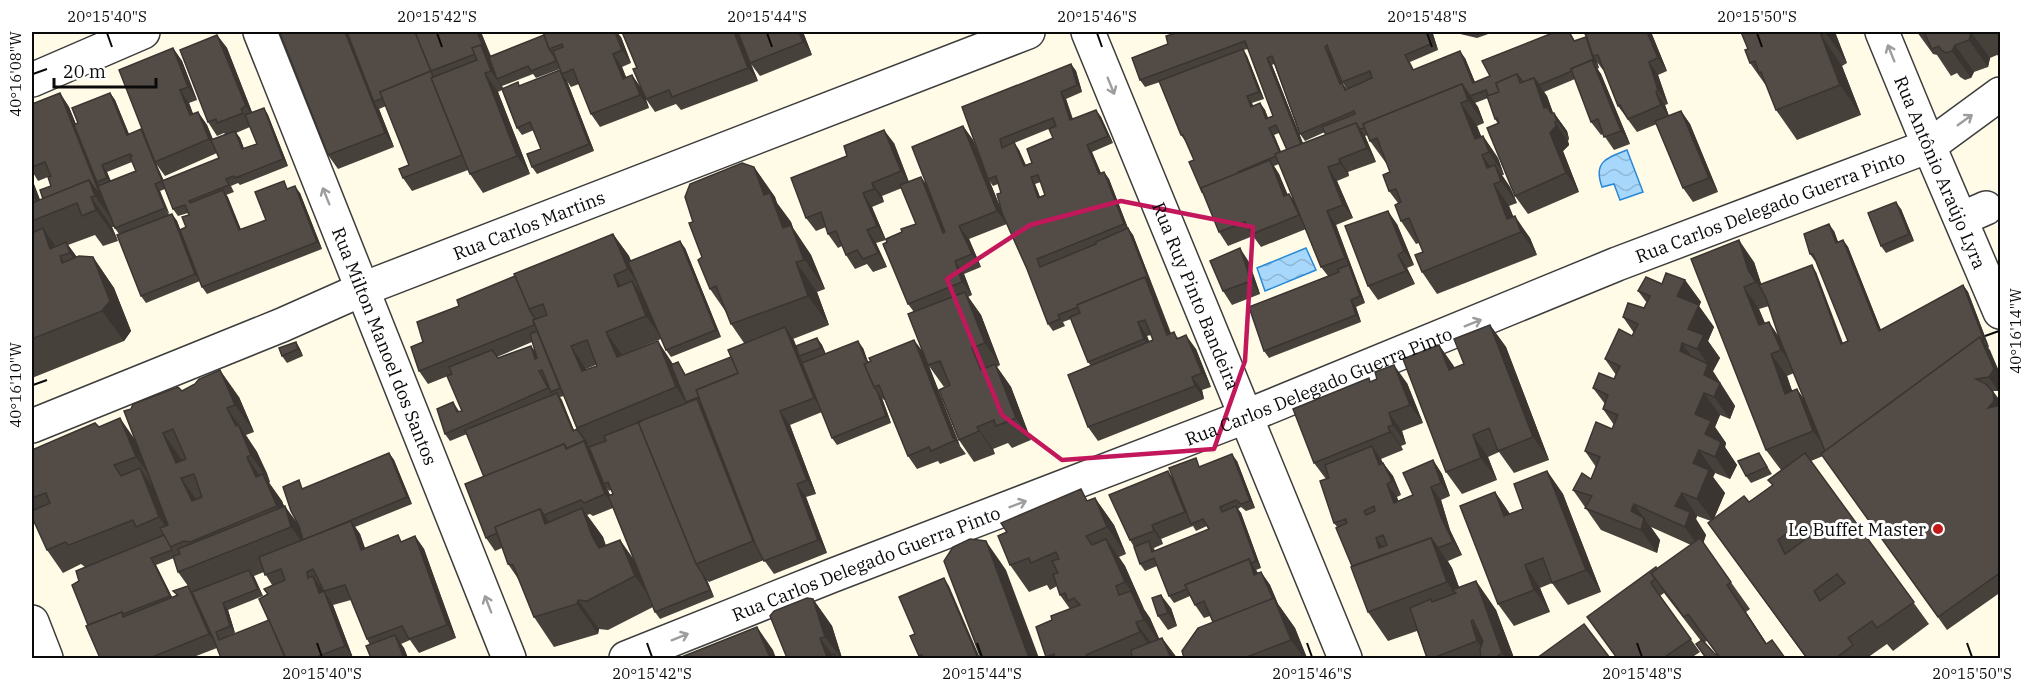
<svg xmlns="http://www.w3.org/2000/svg" width="2032" height="690" font-family="'IBM Plex Serif',serif">
	<style>
		.water { fill: url(#water-waves); stroke: #2889d7; stroke-width: 1.5 }
		.lines { fill: none; stroke-linecap: round; stroke-linejoin: round }
		.minor-casing { stroke: #3d3d3d; stroke-width: 36 }
		.minor { stroke: #fff; stroke-width: 33 }
		.wall { fill: #47413c; fill-rule: evenodd }
		.shaded-wall { fill: #3a3531 }
		.building { fill: #534c46; stroke: #3a3531; stroke-width: 1.5; fill-rule: evenodd }
		.oneway { stroke: #9d9d9d }
		.marked { fill: none; stroke: #c2185b; stroke-width: 4.5; stroke-linejoin: round }
		.ticks { fill: none; stroke: #0a0a0a; stroke-width: 2 }
		.poi-dot { fill: #c31919; stroke: #fff; stroke-width: 2 }
		.labels { text-anchor: middle; dominant-baseline: central; stroke-width: 6; stroke-linejoin: round; paint-order: stroke }
		.street-label { font-size: 18px; fill: #0a0a0a; stroke: #fff }
		.poi-label { font-size: 18px; fill: #0a0a0a; stroke: #fff; text-anchor: end }
		.neatline { fill: none; stroke: #0a0a0a; stroke-width: 2 }
		.ticks-label { font-size: 15px; text-anchor: middle; fill: #0a0a0a }
	</style>
	<defs>
		<pattern id="water-waves" width="16" height="10" patternUnits="userSpaceOnUse" patternTransform="scale(1.5)"><rect width="16" height="10" fill="#a7d7fb"/><path d="M0 5q4-4 8 0t8 0" fill="none" stroke="#8eb7d6"/></pattern>
	</defs>
	<rect width="100%" height="100%" fill="#fffbe7"/>
	<g class="water">
		<path d="M1627,150L1643,192L1620,200L1614,184L1602,187C1593,162 1606,158 1627,150Z"/>
		<path d="M1306,248L1316,270L1265,291L1257,268Z"/>
	</g>
	<g class="lines">
		<defs>
			<g id="minor">
				<path id="s1" d="M260,32L509,658"/>
				<path id="s2" d="M1088,32L1345,658"/>
				<path id="s3" d="M1882,32L1929,146L2000,312"/>
				<path d="M32,80L143,32"/>
				<path d="M1961,219L1986,208"/>
				<path id="s4" d="M32,426L282,325L363,289L1028,32"/>
				<path d="M32,622L46,658"/>
				<path id="s5" d="M626,658L831,576L1247,416L1617,264L1929,146L2000,94"/>
			</g>
		</defs>
		<use href="#minor" class="minor-casing"/>
		<use href="#minor" class="minor"/>
	</g>
	<g class="wall">
		<path d="M282,32H481L491,56L544,35L621,37L631,63L622,67L626,77L632,75L641,88L803,32L812,55L760,76L751,64L758,81L681,110L676,104L655,112L646,99L649,108L600,127L591,114L579,84L571,87L567,81L594,151L537,174L532,167L541,149L534,130L522,135L517,128L502,90L498,92L530,174L483,193L470,174L468,170L412,191L403,178L409,165L386,106L379,109L394,147L338,169L328,155ZM560,69V70L520,86L503,88L502,86L533,74L536,78Z"/>
		<path d="M1179,32H1435L1433,34L1438,50L1410,62L1414,70L1465,58L1475,82L1490,76L1555,32H1570L1575,41L1586,37L1583,32H1651L1667,71L1658,75L1668,104L1665,105L1669,116L1681,111L1690,124L1718,192L1693,202L1683,188L1657,124L1637,132L1618,106L1604,69L1603,70L1597,62L1599,68L1597,69L1601,74L1630,144L1614,150L1603,134L1601,135L1591,122L1575,79L1544,92L1547,96L1553,113H1554L1567,131L1569,139L1568,141L1569,145L1563,151L1579,192L1528,214L1515,196L1498,124L1495,119L1488,98L1475,103L1478,107L1484,123L1477,126L1481,136H1483L1498,158L1504,175H1502L1510,187L1517,203L1509,206L1513,216L1530,238L1537,255L1437,294L1422,272L1423,252L1419,243L1416,244L1401,221L1398,203L1389,191L1390,172L1387,163H1386L1370,141L1368,135L1365,136L1376,162L1348,172L1349,176L1337,181L1353,218L1336,225L1365,303L1356,307L1361,322L1269,358L1264,351L1328,276L1321,267L1306,229L1261,247L1253,236L1228,246L1219,232L1204,195L1202,192L1194,160L1186,142L1181,135L1160,82L1145,87L1140,80ZM1248,49L1273,116L1268,118L1265,110L1260,103L1253,106L1252,103L1264,99L1247,56L1243,50ZM1330,54L1342,82L1347,89L1342,83ZM1274,64L1300,134L1305,141L1325,132L1326,135L1303,144L1272,65ZM1279,133L1287,150L1281,152L1274,135ZM1279,164L1295,202L1289,194H1287L1279,174L1274,166Z"/>
		<path d="M1455,32H1492L1491,33L1477,38L1456,33Z"/>
		<path d="M1835,32L1847,63L1842,66L1861,115L1797,140L1776,110L1767,87L1750,63L1745,50Z"/>
		<path d="M1917,32H2001V57L1997,55L1990,58L1988,67L1974,72L1971,78L1965,80L1960,77L1957,73L1951,76L1937,55L1933,54Z"/>
		<path d="M217,35L227,48L252,112L264,108L268,115L288,166L240,185L238,183L231,186L234,192L226,195L241,230L266,220L289,189L300,193L322,249L207,294L202,287L200,281L146,303L141,296L119,234L114,227H112L118,241L103,246L95,235L68,245L77,257H93L114,288L131,331L124,341L32,378V179L40,200L43,199L51,186L48,177L38,181L32,171V104L60,93L69,107L76,124L110,93L115,100L129,134H144L173,48L182,61L197,100L189,103L193,114L198,112L207,125L213,139L225,134L224,133L217,136L208,122ZM250,127L257,144L244,149L240,138L236,133ZM217,153L219,158L164,181L157,165L165,176ZM132,162L136,171L111,181L107,172ZM165,189L173,209L178,216L188,213L189,215L186,227L180,229L177,221L172,214L169,215L160,191Z"/>
		<path d="M1071,64L1076,71L1082,92L1066,99L1073,119L1096,110L1101,117L1113,143L1092,152L1101,173L1104,172L1109,179L1128,228L1133,235L1171,333L1196,349L1211,387L1202,390L1204,399L1098,441L1088,427L1091,366L1088,362L1071,319L1063,322L1065,326L1053,331L1048,324L998,184L993,186L988,179L962,107ZM1056,126L1053,138L1032,163L1026,165L1019,150L1014,143ZM1041,182L1045,195L1040,197L1035,184ZM1151,335L1153,340L1149,342L1147,336Z"/>
		<path d="M963,126L973,140L1007,224L969,239L981,267L964,274L972,295L968,297L981,315L1000,365L997,367L1011,387L1031,440L1012,448L1008,443L993,449L995,454L974,462L959,440L949,385L944,387L929,366L960,446L966,454L940,464L938,461L917,469L908,456L885,400H884L882,398L891,423L837,445L832,438L822,412L790,425L816,494L806,497L827,553L774,574L764,560L709,582L707,580L714,597L660,619L655,612L653,607L608,630L599,629L598,634L554,647L534,617L519,580L508,564L502,548L495,551L486,538L484,477L467,434L450,441L445,434L453,402L459,411H462L448,376L428,384L419,371L423,342L515,276L613,234L629,256L631,261L685,248L721,337L671,357L666,350L661,339L622,355V356L673,364L678,362L686,375L731,357L744,343L731,324L726,312L710,289L693,222L754,167L775,197L777,203L791,222L793,228L811,255L825,289L817,292L829,325L793,339L796,346L817,338L822,345L826,354L863,348L868,362L923,353L914,312L908,304L902,232L916,224L902,188L882,196L884,202L872,207L886,240L876,243L887,267L873,272L867,264L855,269L846,255L842,246L838,248L828,234L826,227L816,231L806,218L894,143L909,182L926,184ZM532,342L536,353L531,346L498,358L497,357ZM596,365L597,366L587,370L586,369ZM564,396L577,429L574,430L560,397ZM607,488L609,491L611,490L613,494L610,495ZM613,508L634,560L620,540L606,546L603,537L587,515L590,514L593,516Z"/>
		<path d="M1901,209L1914,241L1886,253L1881,246Z"/>
		<path d="M1397,224L1414,265L1407,268L1415,284L1378,300L1368,286Z"/>
		<path d="M1834,231L1838,242L1843,240L1848,247L1881,330L1963,285L1968,292L1989,347L1988,348L2001,376V387L1998,391H1993L2001,402V592L1947,630L1823,456L1811,461L1929,624L1893,651L1887,644L1867,658H1806L1708,523L1711,521L1697,516L1696,519L1706,535L1703,543L1750,609L1746,612L1767,644L1785,658H1706L1696,644L1701,641L1664,593L1660,596L1661,598L1700,652L1691,658H1616L1657,569L1691,545L1651,527L1660,540L1657,553L1601,530L1573,490L1591,479L1596,467L1585,451L1612,429L1614,425L1603,409L1605,404L1593,388L1614,379L1616,375L1605,359L1632,336L1634,333L1623,317L1644,308L1647,303L1638,291L1662,284L1685,280L1701,302L1699,306L1714,327L1708,341L1720,358L1713,371L1735,406L1730,419L1720,415L1715,427L1726,443L1725,447L1737,465L1730,479L1715,473L1713,477L1725,493L1714,518L1749,502L1772,485L1781,470L1766,450L1691,259L1754,262L1761,284L1816,272L1843,343L1848,341L1816,261H1815L1810,254ZM1769,306L1779,337L1765,323L1759,309ZM1794,373L1806,402L1797,389L1792,391L1787,376ZM1707,641L1717,654H1715L1705,642Z"/>
		<path d="M1249,262L1260,294L1232,305L1223,291Z"/>
		<path d="M1490,325L1506,347L1549,460L1514,473L1499,452L1488,457L1497,480L1462,494L1446,472L1439,345L1455,368L1464,364Z"/>
		<path d="M296,342L300,349L303,356L287,363L282,356Z"/>
		<path d="M1371,382L1407,383L1423,423L1402,431L1406,444L1401,446L1403,450L1381,459L1383,463L1393,476L1401,495L1397,497L1398,501L1413,495L1433,460L1442,474L1450,496L1441,500L1450,530L1462,555L1448,561L1452,568L1459,587L1476,581L1496,610L1514,658H1427L1417,631L1388,641L1368,612L1352,566L1337,527L1334,523L1326,479L1314,463Z"/>
		<path d="M182,391L239,397L254,432L246,435L257,452L267,473L270,482L269,483L282,501L284,506L299,525L304,488L389,453L394,460L412,504L355,527L360,534L365,548L403,541L415,536L424,549L456,638L419,653L410,640L401,644L404,648L408,658H371L370,645L367,639L351,600L333,605L353,658H221L217,648L191,658H100L88,625L79,581L85,567L81,564L63,573L47,550L34,510L32,506V450L99,427L135,440ZM174,558L178,572L188,586L173,591L177,596L172,597L156,565ZM264,572L272,585L264,589L268,595L269,620L222,639L235,633L228,610L263,596L254,576Z"/>
		<path d="M1759,453L1772,474L1751,483L1746,476Z"/>
		<path d="M1237,461L1255,508L1246,511L1241,507L1238,509L1241,513L1261,568L1256,570L1258,573L1261,572L1270,585L1278,604L1295,628L1307,658H1184L1213,622L1210,616L1204,618L1195,605L1190,596L1174,603L1169,596L1157,566L1145,571L1140,564L1134,547L1130,540L1173,479L1201,466ZM1193,526L1196,531L1207,526L1209,529L1155,551L1154,548L1163,544L1161,539Z"/>
		<path d="M1547,471L1563,494L1601,592L1568,605L1552,583L1540,588L1550,612L1514,626L1498,604L1495,492L1510,514L1523,509Z"/>
		<path d="M1095,498L1114,525L1126,554L1119,557L1125,566L1144,609L1150,618L1159,639L1162,638L1177,658H1047L1046,657L1052,620L1070,609L1060,595L1057,586L1050,590L1047,585L1029,592L1010,565L1089,500Z"/>
		<path d="M813,599L832,626L842,658H787Z"/>
		<path d="M1171,608L1177,626L1168,630L1158,616Z"/>
	</g>
	<g class="shaded-wall">
		<path d="M345,32H349L374,102L379,109L394,147L385,133Z"/>
		<path d="M477,32H481L499,78L497,79L502,86L504,90L491,71L481,45Z"/>
		<path d="M615,32H617L621,37L631,63L622,50Z"/>
		<path d="M734,32H738L758,81L748,68Z"/>
		<path d="M799,32H803L812,55L803,42Z"/>
		<path d="M1429,32H1431L1433,34L1438,50L1433,43Z"/>
		<path d="M1647,32H1651L1667,71L1658,58Z"/>
		<path d="M1825,32H1835L1847,63L1826,33Z"/>
		<path d="M1971,32L1990,58L1988,67L1969,40Z"/>
		<path d="M217,35L227,48L255,120L246,106Z"/>
		<path d="M1821,35L1842,66L1861,115L1840,85Z"/>
		<path d="M1586,37L1593,56L1597,62L1599,68L1594,61Z"/>
		<path d="M1955,45L1974,72L1971,78L1952,51Z"/>
		<path d="M1325,47L1330,54L1344,89L1342,83L1347,90L1349,97L1340,84Z"/>
		<path d="M173,48L182,61L197,100L188,87Z"/>
		<path d="M1243,49L1247,56L1264,99L1259,92Z"/>
		<path d="M1460,51L1465,58L1478,90L1473,83Z"/>
		<path d="M613,54L622,67L632,92L623,79Z"/>
		<path d="M1267,58L1272,65L1309,158L1304,151Z"/>
		<path d="M1592,60L1601,74L1630,144L1621,131Z"/>
		<path d="M1649,62L1658,75L1668,104L1658,90Z"/>
		<path d="M1071,64L1076,71L1082,92L1077,85Z"/>
		<path d="M485,73L498,92L530,174L517,156Z"/>
		<path d="M562,74L567,81L594,151L589,144Z"/>
		<path d="M632,75L641,88L649,108L640,95Z"/>
		<path d="M1534,78L1547,96L1556,121L1555,122L1568,141L1569,145L1563,151L1579,192L1566,173L1550,133Z"/>
		<path d="M1462,84L1478,107L1484,123L1468,100Z"/>
		<path d="M180,90L189,103L199,129L190,115Z"/>
		<path d="M1061,92L1066,99L1075,127L1070,120Z"/>
		<path d="M1656,92L1665,105L1670,119L1661,105Z"/>
		<path d="M60,93L69,107L99,182H97L102,189L110,211L101,197Z"/>
		<path d="M110,93L115,100L132,142L127,135Z"/>
		<path d="M1247,96L1252,103L1256,114L1251,107Z"/>
		<path d="M1260,103L1265,110L1271,126L1266,119Z"/>
		<path d="M1461,103L1477,126L1488,153L1475,139Z"/>
		<path d="M264,108L268,115L288,166L283,159Z"/>
		<path d="M1096,110L1101,117L1113,143L1108,136Z"/>
		<path d="M1681,111L1690,124L1718,192L1709,178Z"/>
		<path d="M198,112L207,125L218,153L209,139Z"/>
		<path d="M1554,113L1567,131L1569,139L1557,121Z"/>
		<path d="M1356,123L1365,136L1376,162L1367,148Z"/>
		<path d="M963,126L973,140L1007,224L997,211Z"/>
		<path d="M1269,128L1274,135L1285,161L1280,154Z"/>
		<path d="M141,129L146,136L155,162L167,188L162,181Z"/>
		<path d="M884,130L894,143L910,185L901,171Z"/>
		<path d="M235,131L240,138L247,156L242,149Z"/>
		<path d="M1483,136L1498,158L1504,175L1489,152Z"/>
		<path d="M1014,142L1019,150L1029,173L1024,166Z"/>
		<path d="M1087,145L1092,152L1104,181L1099,174Z"/>
		<path d="M1482,155L1498,177L1487,168Z"/>
		<path d="M1339,159L1348,172L1349,176L1340,163Z"/>
		<path d="M1270,160L1279,174L1294,209L1284,196Z"/>
		<path d="M102,165L107,172L112,185L107,178Z"/>
		<path d="M1495,165L1510,187L1517,203L1501,181Z"/>
		<path d="M754,167L775,197L777,203L791,222L793,228L811,255L825,289L783,228L764,195Z"/>
		<path d="M1328,167L1337,181L1353,218L1343,205Z"/>
		<path d="M1104,172L1109,179L1129,231L1124,224Z"/>
		<path d="M921,177L931,190L952,246L943,233Z"/>
		<path d="M1031,177L1035,184L1043,205L1038,198Z"/>
		<path d="M32,179L46,215L43,217L32,189Z"/>
		<path d="M89,180L110,211L116,226L95,196Z"/>
		<path d="M872,183L882,196L884,202L874,189Z"/>
		<path d="M155,184L160,191L170,215L165,208Z"/>
		<path d="M1494,184L1509,206L1520,233L1507,219Z"/>
		<path d="M295,186L300,193L322,249L317,242Z"/>
		<path d="M223,190L228,197L244,237L239,230Z"/>
		<path d="M863,193L872,207L886,240L877,226Z"/>
		<path d="M1289,194L1298,207L1308,228L1299,215Z"/>
		<path d="M91,197L112,227L118,241L96,210Z"/>
		<path d="M1896,202L1901,209L1914,241L1909,234Z"/>
		<path d="M1327,211L1336,225L1365,303L1360,296L1349,265L1345,258Z"/>
		<path d="M1388,211L1397,224L1414,265L1404,251Z"/>
		<path d="M172,214L177,221L200,281L195,274Z"/>
		<path d="M1515,216L1530,238L1537,255L1521,232Z"/>
		<path d="M1829,224L1834,231L1841,250L1836,243Z"/>
		<path d="M959,226L969,239L981,267L972,254Z"/>
		<path d="M43,228L62,256H60L82,287L50,249Z"/>
		<path d="M1128,228L1133,235L1176,348L1167,335Z"/>
		<path d="M867,230L876,243L887,267L878,253Z"/>
		<path d="M613,234L629,256L643,291L628,269Z"/>
		<path d="M1739,240L1754,262L1764,292L1771,305L1756,282L1748,270Z"/>
		<path d="M1843,240L1848,247L1884,338L1879,331Z"/>
		<path d="M680,241L685,248L721,337L716,330Z"/>
		<path d="M66,242L88,273L91,283L70,253Z"/>
		<path d="M1240,248L1249,262L1260,294L1251,281Z"/>
		<path d="M1398,255L1407,268L1415,284L1406,271Z"/>
		<path d="M93,257L114,288L131,331L124,341L102,311Z"/>
		<path d="M955,261L964,274L972,295L962,282Z"/>
		<path d="M796,262L817,292L829,325L808,296Z"/>
		<path d="M1812,265L1816,272L1845,351L1841,344Z"/>
		<path d="M614,275L629,297L618,287Z"/>
		<path d="M1685,280L1701,302L1699,306L1714,327L1708,341L1720,358L1713,371L1697,349L1688,329L1677,296Z"/>
		<path d="M632,281L648,304L662,338L646,316Z"/>
		<path d="M1963,285L1968,292L1989,347L1984,340Z"/>
		<path d="M1744,287L1759,309L1775,348L1759,325Z"/>
		<path d="M965,292L981,315L1000,365L985,343Z"/>
		<path d="M1351,300L1356,307L1361,322L1356,315Z"/>
		<path d="M1138,322L1147,336L1154,352L1144,339Z"/>
		<path d="M1769,322L1784,344L1796,372L1781,350Z"/>
		<path d="M1490,325L1506,347L1549,460L1533,437Z"/>
		<path d="M785,327L794,340L800,356H799L802,361L823,411L814,398Z"/>
		<path d="M606,332L622,355L633,380L617,357Z"/>
		<path d="M1186,335L1196,349L1211,387L1202,373Z"/>
		<path d="M1980,337L1990,350L2001,376V387L1998,391L1989,377Z"/>
		<path d="M817,338L822,345L826,355L821,348Z"/>
		<path d="M914,340L924,353L960,446L953,438Z"/>
		<path d="M658,341L673,364L686,402L676,387Z"/>
		<path d="M858,341L863,348L877,386H875Z"/>
		<path d="M296,342L300,349L303,356L298,349Z"/>
		<path d="M1682,343L1698,365L1680,351Z"/>
		<path d="M1439,345L1455,368L1449,370Z"/>
		<path d="M531,346L536,353L540,366L535,359Z"/>
		<path d="M571,346L586,369L598,394L582,371Z"/>
		<path d="M972,348L987,371L981,370Z"/>
		<path d="M1771,354L1787,376L1801,416L1785,394Z"/>
		<path d="M995,364L1011,387L1031,440L1016,418Z"/>
		<path d="M1708,364L1735,406L1730,419L1714,397L1704,375Z"/>
		<path d="M1394,365L1407,383L1423,423L1410,405Z"/>
		<path d="M220,370L239,397L254,432L235,405Z"/>
		<path d="M539,371L544,378L553,395L548,388Z"/>
		<path d="M1192,377L1202,390L1204,399L1195,386Z"/>
		<path d="M1797,389L1812,412L1829,453L1813,431Z"/>
		<path d="M877,391L882,398L891,423L886,416Z"/>
		<path d="M1993,392L2001,402V418L1988,408Z"/>
		<path d="M557,393L562,400L577,438L573,431Z"/>
		<path d="M1704,393L1720,415L1715,427L1726,443L1725,447L1737,465L1730,479L1715,457L1695,414Z"/>
		<path d="M697,399L710,417L766,560L753,541Z"/>
		<path d="M227,408L257,452L270,482L251,455Z"/>
		<path d="M780,411L790,425L816,494L807,480Z"/>
		<path d="M1389,413L1402,431L1406,444L1393,425Z"/>
		<path d="M120,418L136,441L152,479L136,457Z"/>
		<path d="M977,427L993,449L995,454L979,431Z"/>
		<path d="M1388,427L1401,446L1403,450L1390,432Z"/>
		<path d="M163,433L182,460L189,475L176,463Z"/>
		<path d="M1473,435L1488,457L1497,480L1481,458Z"/>
		<path d="M584,441L594,454L604,484L607,488L615,507L605,494Z"/>
		<path d="M1372,446L1381,459L1388,479L1379,465Z"/>
		<path d="M1699,450L1715,473L1713,477L1725,493L1713,521L1697,499L1693,463Z"/>
		<path d="M389,453L394,460L412,504L407,497Z"/>
		<path d="M1232,454L1237,461L1255,508L1250,501Z"/>
		<path d="M247,457L266,485L256,477Z"/>
		<path d="M1433,460L1442,474L1450,496L1441,483Z"/>
		<path d="M1383,463L1393,476L1401,495L1392,481Z"/>
		<path d="M140,468L155,491L175,540L159,517Z"/>
		<path d="M1168,471L1177,484L1192,523L1185,512Z"/>
		<path d="M1547,471L1563,494L1601,592L1586,570Z"/>
		<path d="M263,474L282,501L287,513L285,506L304,533L305,547L277,506Z"/>
		<path d="M181,478L200,505L192,501Z"/>
		<path d="M797,484L806,497L827,553L818,540Z"/>
		<path d="M1387,484L1397,497L1403,516L1394,503Z"/>
		<path d="M1431,487L1441,500L1450,530L1462,555L1453,542L1441,517Z"/>
		<path d="M1495,492L1510,514L1504,516Z"/>
		<path d="M1682,493L1697,516L1696,519L1706,535L1701,550L1685,527L1675,506Z"/>
		<path d="M1095,498L1114,525L1126,554L1107,527Z"/>
		<path d="M1634,504L1660,540L1657,553L1641,530L1631,511Z"/>
		<path d="M1236,506L1241,513L1261,568L1256,561Z"/>
		<path d="M582,508L603,537L613,566L599,548L592,536Z"/>
		<path d="M540,509L560,538L545,524Z"/>
		<path d="M351,521L360,534L370,563L361,550Z"/>
		<path d="M1152,525L1161,539L1163,544L1154,531Z"/>
		<path d="M415,536L424,549L456,638L447,625Z"/>
		<path d="M1376,538L1386,551L1379,548Z"/>
		<path d="M1431,538L1452,568L1467,609L1447,582Z"/>
		<path d="M1106,539L1125,566L1144,609L1125,582Z"/>
		<path d="M620,540L641,570L655,605L635,576Z"/>
		<path d="M986,541L1006,570L1039,658H1029Z"/>
		<path d="M151,558L156,565L175,603L170,596Z"/>
		<path d="M1249,559L1258,573L1254,575Z"/>
		<path d="M1525,565L1540,588L1550,612L1534,590Z"/>
		<path d="M249,570L254,577L263,596L258,589Z"/>
		<path d="M1261,572L1270,585L1278,604L1295,628L1307,658H1304L1291,640Z"/>
		<path d="M702,573L707,580L714,597L710,590Z"/>
		<path d="M313,576L322,589L328,606L319,593Z"/>
		<path d="M944,578L949,586L980,658H978Z"/>
		<path d="M1476,581L1496,610L1514,658H1506L1502,653Z"/>
		<path d="M1727,585L1746,612L1776,658L1766,644Z"/>
		<path d="M188,586L197,599L219,647L209,634Z"/>
		<path d="M324,591L333,605L353,658L345,646Z"/>
		<path d="M1131,591L1150,618L1163,647L1144,620Z"/>
		<path d="M1161,595L1171,608L1177,626L1168,613Z"/>
		<path d="M813,599L832,626L842,658H841L825,637Z"/>
		<path d="M578,600L599,629L598,634L577,604Z"/>
		<path d="M223,603L228,610L235,633L230,626Z"/>
		<path d="M1471,621L1491,651L1489,658L1477,641Z"/>
		<path d="M1136,622L1155,649L1158,658L1140,632Z"/>
		<path d="M757,627L773,650L776,658H770Z"/>
		<path d="M395,635L404,648L408,658H404Z"/>
		<path d="M820,638L835,658L827,657Z"/>
		<path d="M1162,638L1177,658H1171Z"/>
	</g>
	<g class="building">
		<path d="M282,32H345L385,133L328,155L280,33Z"/>
		<path d="M347,32H415L431,71L380,92L383,98L374,102Z"/>
		<path d="M415,32H477L485,51L481,45L472,48L475,54L431,71Z"/>
		<path d="M543,32H615L622,50L613,54L623,79L632,75L640,95L591,114L573,69L562,74L553,51L563,47L562,44L549,49Z"/>
		<path d="M622,32H734L748,68L672,97L669,90L646,99L633,69L637,68Z"/>
		<path d="M738,32H799L803,42L750,63Z"/>
		<path d="M1179,32H1429L1433,43L1405,55L1413,70L1460,51L1473,83L1490,76L1482,61L1555,32H1569L1574,41L1586,37L1594,61L1592,62V60L1571,69L1572,71L1539,85L1534,78L1523,82L1517,74L1496,83L1499,92L1488,96L1486,90L1470,96L1462,84L1363,124L1365,128L1360,129L1356,123L1326,135L1322,127L1355,114L1354,111L1300,134L1272,56L1267,58L1301,144L1287,150L1276,125L1269,128L1280,153L1275,154L1276,156L1238,172L1239,173L1201,188L1203,191L1202,192L1189,162L1194,160L1183,135H1181L1159,81L1243,49L1259,92L1247,96L1251,107L1260,103L1266,119L1273,116L1245,41L1140,80L1132,58L1168,44L1166,36ZM1327,45L1342,82L1370,71L1372,78L1345,90L1342,83L1340,84L1325,47Z"/>
		<path d="M1585,32H1647L1658,58L1649,62L1658,90L1656,92L1661,105L1628,119L1620,105L1618,106L1598,55L1593,56Z"/>
		<path d="M1741,32H1825L1826,33L1821,35L1840,85L1776,110L1761,72L1759,73L1755,61L1750,63L1745,50L1748,49Z"/>
		<path d="M1924,32H1971L1969,40L1955,45L1952,51L1946,53L1941,50L1939,46L1932,49Z"/>
		<path d="M217,35L246,106L241,109L243,113L217,123L216,119L208,122L180,50Z"/>
		<path d="M544,35L549,49L554,56L556,61L531,71L528,66L497,79L489,57Z"/>
		<path d="M481,45L491,71L485,73L517,156L470,174L431,78L477,60L472,48Z"/>
		<path d="M173,48L188,87L180,90L190,115L198,112L209,139L155,162L119,70Z"/>
		<path d="M1592,60L1621,131L1604,137L1598,119L1591,122L1571,69Z"/>
		<path d="M1071,64L1077,85L1061,92L1070,120L1096,110L1108,136L1087,145L1099,174L1104,172L1124,224L1037,259L1040,267L1096,244V242L1128,228L1150,283L1145,277L1077,305L1078,307L1058,315L1060,319L1048,324L1027,269L1002,213L997,194L1001,193L996,176L988,179L962,107ZM1053,118L1056,126L1049,129L1053,138L1027,149L1032,163L1024,166L1014,142L1002,148L1000,139ZM1038,175L1045,195L1038,198L1031,177Z"/>
		<path d="M560,70L589,144L532,167L527,154L541,149L530,122L517,128L502,89L518,82L519,86Z"/>
		<path d="M431,71L433,77L431,78L462,155L403,178L399,169L409,165L380,92Z"/>
		<path d="M1517,74L1520,83L1534,78L1544,108L1547,107L1551,113H1554L1557,121L1555,122L1556,126L1550,133L1566,173L1515,196L1487,128L1499,123L1497,118L1495,119L1487,96L1499,92L1496,83Z"/>
		<path d="M1462,84L1468,100L1461,103L1475,139L1483,136L1489,152L1482,155L1487,168L1495,165L1501,181L1494,184L1507,219L1515,216L1521,232L1422,272L1415,255L1423,252L1409,218L1401,221L1395,205L1401,202L1396,189L1389,191L1383,175L1390,172L1377,138L1370,141L1363,124Z"/>
		<path d="M60,93L101,197L89,180L43,199L40,190L51,186L48,177L51,176L45,162L32,167V104Z"/>
		<path d="M110,93L127,135L141,129L162,181L155,184L165,208L115,228L98,186L136,171L130,157L132,156L130,154L102,165L107,178L97,182L74,125L78,123L72,108Z"/>
		<path d="M264,108L283,159L235,178L234,176L226,179L229,185L189,201L190,203L223,190L239,230L266,220L255,192L284,181L287,189L295,186L317,242L202,287L180,230L186,227L182,217L189,215L185,205L173,209L162,181L219,158L211,140L235,131L242,149L257,144L245,115Z"/>
		<path d="M1681,111L1709,178L1683,188L1655,121Z"/>
		<path d="M1356,123L1367,148L1339,159L1340,163L1328,167L1343,205L1327,211L1345,258L1321,267L1275,154Z"/>
		<path d="M963,126L997,211L959,226L972,254L955,261L962,282L908,304L883,244L887,242L886,239L902,232L901,229L916,224L900,185L921,177L943,233L945,232L912,147Z"/>
		<path d="M884,130L901,171L872,183L874,189L863,193L877,226L867,230L878,253L863,259L857,250L846,255L836,231L828,234L821,212L806,218L791,178L847,156L844,146Z"/>
		<path d="M1270,160L1284,196L1289,194L1299,215L1252,234L1245,222L1219,232L1201,188Z"/>
		<path d="M742,163L754,167L764,195L770,193L783,228L791,225L804,260L796,262L808,296L731,324L716,286L710,289L698,260L702,257L689,223L693,222L685,197L690,184Z"/>
		<path d="M89,180L95,196L91,197L96,210L82,216L77,203L32,221V203Z"/>
		<path d="M32,189L36,201L32,203Z"/>
		<path d="M1896,202L1909,234L1881,246L1868,213Z"/>
		<path d="M1388,211L1404,251L1398,255L1406,271L1368,286L1345,226Z"/>
		<path d="M172,214L195,274L141,296L117,235Z"/>
		<path d="M1829,224L1836,243L1843,240L1879,331L1963,285L1984,340L1983,341L1980,337L1825,451L1779,337L1766,298L1759,285L1812,265L1841,344L1848,341L1813,254H1810L1804,234Z"/>
		<path d="M43,228L50,249L66,242L70,253L60,256L62,263L79,256L93,257L110,301L102,311L32,339V233Z"/>
		<path d="M613,234L628,269L614,275L618,287L632,281L646,316L606,332L617,357L658,341L676,387L577,428L533,320L547,315L543,304L529,309L514,274ZM587,340L597,366L582,371L571,346Z"/>
		<path d="M1739,240L1748,270L1756,282L1744,287L1759,325L1769,322L1781,350L1771,354L1785,394L1797,389L1813,431L1766,450L1691,259Z"/>
		<path d="M680,241L716,330L666,350L628,262Z"/>
		<path d="M1240,248L1251,281L1223,291L1210,261Z"/>
		<path d="M1349,265L1360,296L1351,300L1356,315L1264,351L1249,307L1339,272L1338,269Z"/>
		<path d="M1666,273L1685,280L1677,296L1699,305L1688,329L1704,335L1697,349L1682,343L1680,351L1708,364L1704,375L1720,383L1714,397L1704,393L1695,414L1711,421L1705,434L1721,442L1715,457L1699,450L1693,463L1709,470L1697,499L1682,493L1675,506L1690,512L1685,527L1634,504L1631,511L1644,518L1641,530L1585,508L1592,496L1573,490L1582,473L1591,479L1600,457L1585,451L1596,422L1612,429L1618,415L1603,409L1608,395L1593,388L1599,373L1614,379L1620,366L1605,359L1619,329L1632,336L1638,324L1623,317L1628,303L1644,308L1650,296L1638,291L1646,277L1662,284Z"/>
		<path d="M515,276L529,309L535,319L533,320L534,325L419,371L411,347L423,342L417,322L459,306L457,300Z"/>
		<path d="M1145,277L1167,335L1174,332L1177,339L1186,335L1202,373L1192,377L1195,386L1088,427L1068,375L1153,340L1145,320L1138,322L1144,339L1088,362L1070,317L1080,313L1077,305Z"/>
		<path d="M965,292L985,343L972,348L981,370L995,364L1016,418L996,426L994,420L977,427L979,431L959,440L939,390L950,385L940,361L928,365L908,314Z"/>
		<path d="M1490,325L1533,437L1498,451L1489,428L1473,435L1481,458L1446,472L1403,359L1439,345L1449,370L1464,364L1454,339Z"/>
		<path d="M785,327L814,398L780,411L807,480L797,484L818,540L764,561L756,546L696,390L738,373L728,350Z"/>
		<path d="M537,331L560,388L551,392L542,370L539,371L548,388L445,434L437,409L453,402L457,412L462,411L447,376L452,374L449,367L492,350L498,358L531,346L535,359L537,358L530,334Z"/>
		<path d="M1980,337L1994,369L1989,377L1976,379L1986,384L1993,392L1994,401L1988,408L2001,405V572L1938,617L1821,454Z"/>
		<path d="M817,338L821,348L799,356L796,346Z"/>
		<path d="M914,340L953,438L956,440L931,451L929,447L908,456L879,385L874,387L864,364L871,361L869,358Z"/>
		<path d="M858,341L867,363L864,364L874,387L877,391L886,416L832,438L802,363Z"/>
		<path d="M296,342L298,349L282,356L279,348Z"/>
		<path d="M731,357L738,373L696,390L699,397L686,402L671,365L678,362L685,375Z"/>
		<path d="M1394,365L1410,405L1389,413L1393,425L1388,427L1390,432L1314,463L1293,409L1369,378L1370,382L1377,379L1375,372Z"/>
		<path d="M220,370L235,405L227,408L236,426L238,424L251,455L247,457L256,477L263,474L277,506L190,542L184,541L170,547L160,528L168,525L124,411L131,409L133,404L178,387L182,391L195,384L199,379ZM173,429L186,459L176,463L163,433ZM194,474L202,497L192,501L181,478Z"/>
		<path d="M557,393L573,431L577,429L587,443H586L584,441L567,448L564,444L484,477L465,430Z"/>
		<path d="M697,399L753,541L696,564L638,422Z"/>
		<path d="M120,418L136,457L114,465L121,476L140,468L159,517L136,527L133,520L69,545L65,542L47,550L32,517V511L50,503L46,493L32,498V450L95,423L99,427Z"/>
		<path d="M642,421L638,422L696,564L702,573L710,590L655,612L610,500L608,496L613,494L608,482L604,484L589,447L606,441L604,436Z"/>
		<path d="M584,441L605,494L584,503L581,500L544,515L540,509L495,527L497,533L486,538L465,484L564,444L566,449Z"/>
		<path d="M1372,446L1379,465L1383,463L1392,481L1387,484L1394,503L1413,495L1403,473L1433,460L1441,483L1431,487L1441,517L1453,542L1438,548L1431,538L1352,566L1336,528L1347,523L1346,519L1334,523L1320,481L1329,478L1325,465ZM1374,506L1375,511L1366,515L1364,511ZM1383,535L1387,545L1379,548L1376,538Z"/>
		<path d="M389,453L407,497L303,540L299,526L291,511L283,487L299,480L302,489Z"/>
		<path d="M1759,453L1767,467L1746,476L1738,461Z"/>
		<path d="M1805,453L1914,602L1877,628L1872,621L1848,638L1853,645L1836,658H1807L1708,523L1744,496L1749,502L1773,485L1768,480ZM1801,523L1811,535L1785,554L1778,540ZM1837,574L1845,583L1820,601L1814,591Z"/>
		<path d="M1232,454L1250,501L1241,504L1236,500L1220,507L1222,512L1236,506L1256,561L1251,563L1249,559L1185,585L1187,589L1169,596L1154,558L1140,564L1134,547L1149,541L1152,552L1209,529L1203,519L1191,524L1169,468L1196,458L1199,467Z"/>
		<path d="M1168,471L1185,512L1152,525L1154,531L1130,540L1109,495Z"/>
		<path d="M1547,471L1586,570L1552,583L1543,558L1525,565L1534,590L1498,604L1460,506L1495,492L1504,516L1523,509L1514,484Z"/>
		<path d="M1081,489L1087,501L1095,498L1107,527L1086,536L1092,545L1106,539L1125,582L1116,586L1119,595L1131,591L1144,620L1136,622L1140,632L1086,655L1087,658H1055L1054,654L1046,657L1036,627L1052,620L1051,616L1080,605L1074,598L1068,601L1065,593L1060,595L1053,574L1058,573L1052,561L1059,559L1056,552L1031,563L1029,558L1010,565L998,536L1007,532L1001,523Z"/>
		<path d="M285,506L291,527L178,572L173,556L180,554L178,549Z"/>
		<path d="M582,508L592,536L599,548L620,540L635,576L587,601L578,600L577,604L534,617L513,565L508,564L495,527L540,509L545,524Z"/>
		<path d="M351,521L361,550L398,535L401,542L415,536L447,625L409,639L402,626L367,639L345,585L324,591L345,646L314,658H286L259,599L268,594L264,589L285,580L281,569L265,575L259,557ZM313,569L324,591L319,593L313,576L308,578L307,572Z"/>
		<path d="M164,535L172,550L151,558L170,596L123,614L122,612L88,625L72,585L79,581L76,571Z"/>
		<path d="M1431,538L1447,582L1368,612L1351,567Z"/>
		<path d="M1700,538L1731,582L1727,585L1766,644L1772,640L1785,658H1706L1696,644L1702,640L1715,654L1718,655L1688,614L1684,617L1651,573Z"/>
		<path d="M970,539L986,541L1029,658H981L944,561L953,547Z"/>
		<path d="M1249,559L1254,575L1261,572L1273,599L1213,622L1204,601L1195,605L1185,585Z"/>
		<path d="M1656,567L1657,569L1651,573L1655,579L1651,582L1652,585L1691,639L1663,658H1617L1587,617Z"/>
		<path d="M249,570L258,589L223,603L230,626L216,632L219,640L269,620L285,658H221L214,640L192,592Z"/>
		<path d="M944,578L978,658H923L922,655L919,656L910,636L915,634L899,597Z"/>
		<path d="M1476,581L1502,653L1495,658H1481L1480,649L1483,641L1473,620L1471,621L1477,641L1433,658H1427L1410,608L1431,599L1432,602L1456,593L1452,590Z"/>
		<path d="M188,586L209,634L150,658H100L86,626L122,612L123,617L178,595L173,591Z"/>
		<path d="M1161,595L1168,613L1158,616L1152,598Z"/>
		<path d="M807,598L813,599L825,637L820,638L827,657L834,654L836,658H787L770,616L774,611Z"/>
		<path d="M1274,598L1291,640L1244,658H1184L1182,651L1198,628Z"/>
		<path d="M1584,624L1610,658H1537Z"/>
		<path d="M757,627L770,658H679Z"/>
		<path d="M395,635L404,658H371L366,646Z"/>
		<path d="M1162,638L1171,658H1132L1131,650Z"/>
	</g>
	<defs><path id="oneway-shaft" d="M-6 0H5M1.5-3L5.5 0L1.5 3" fill="none" stroke-width="1.6" stroke-linecap="round" stroke-linejoin="round" transform="scale(1.5)"/></defs>
	<g class="oneway">
		<use href="#oneway-shaft" transform="translate(1891 53) rotate(-112)"/>
		<use href="#oneway-shaft" transform="translate(1111 86) rotate(68)"/>
		<use href="#oneway-shaft" transform="translate(1965 120) rotate(-36)"/>
		<use href="#oneway-shaft" transform="translate(326 196) rotate(-112)"/>
		<use href="#oneway-shaft" transform="translate(1473 323) rotate(-22)"/>
		<use href="#oneway-shaft" transform="translate(1018 504) rotate(-21)"/>
		<use href="#oneway-shaft" transform="translate(488 604) rotate(-111)"/>
		<use href="#oneway-shaft" transform="translate(680 637) rotate(-22)"/>
	</g>
	<path class="marked" d="M1121,201L1253,227L1245,361L1214,449L1062,460L1002,415L947,279L1030,225Z"/>
	<path class="ticks" d="M107,33L112,47M437,33L442,47M767,33L772,47M1097,33L1102,47M1427,33L1432,47M1757,33L1762,47M33,74L47,69M1985,336L1999,331M33,385L47,380M317,643L322,657M647,643L652,657M977,643L982,657M1307,643L1312,657M1637,643L1642,657M1967,643L1972,657"/>
	<circle class="poi-dot" cx="1938" cy="529" r="6"/>
	<g class="labels">
		<g class="street-label">
			<text stroke="none"><textPath href="#s3" startOffset="152">Rua Antônio Araújo Lyra</textPath></text>
			<text stroke="none"><textPath href="#s5" startOffset="1230">Rua Carlos Delegado Guerra Pinto</textPath></text>
			<text stroke="none"><textPath href="#s4" startOffset="536">Rua Carlos Martins</textPath></text>
			<text stroke="none"><textPath href="#s2" startOffset="285">Rua Ruy Pinto Bandeira</textPath></text>
			<text stroke="none"><textPath href="#s1" startOffset="338">Rua Milton Manoel dos Santos</textPath></text>
			<text stroke="none"><textPath href="#s5" startOffset="744">Rua Carlos Delegado Guerra Pinto</textPath></text>
			<text stroke="none"><textPath href="#s5" startOffset="258">Rua Carlos Delegado Guerra Pinto</textPath></text>
		</g>
		<g class="poi-label">
			<text x="1926" y="529">Le Buffet Master</text>
		</g>
	</g>
	<rect width="2032" height="690" fill="none" stroke="#ffffff" stroke-width="66"/>
	<path d="M54 78v9h102v-9" fill="none" stroke="#0a0a0a" stroke-width="3"/>
	<text x="63" y="78" font-size="18" fill="#0a0a0a" stroke="#ffffff" stroke-width="4.5" paint-order="stroke">20 m</text>
	<rect x="33" y="33" width="1966" height="624" class="neatline"/>
	<g class="ticks-label">
		<text x="107" y="22">20°15'40"S</text>
		<text x="437" y="22">20°15'42"S</text>
		<text x="767" y="22">20°15'44"S</text>
		<text x="1097" y="22">20°15'46"S</text>
		<text x="1427" y="22">20°15'48"S</text>
		<text x="1757" y="22">20°15'50"S</text>
		<text transform="translate(16 74) rotate(-90)" y="5">40°16'08"W</text>
		<text transform="translate(2016 331) rotate(-90)" y="5">40°16'14"W</text>
		<text transform="translate(16 385) rotate(-90)" y="5">40°16'10"W</text>
		<text x="322" y="679">20°15'40"S</text>
		<text x="652" y="679">20°15'42"S</text>
		<text x="982" y="679">20°15'44"S</text>
		<text x="1312" y="679">20°15'46"S</text>
		<text x="1642" y="679">20°15'48"S</text>
		<text x="1972" y="679">20°15'50"S</text>
	</g>
</svg>
